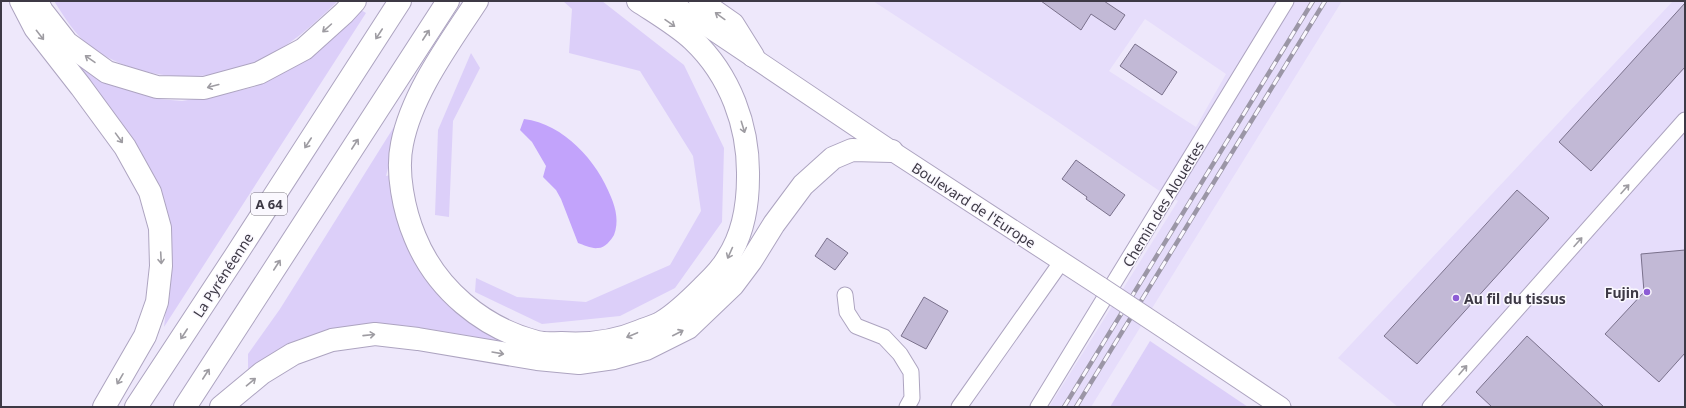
<svg xmlns="http://www.w3.org/2000/svg" width="1686" height="408" font-family="'Noto Sans',sans-serif">
	<style>
		.built { fill: #e6ddfb; fill-rule: evenodd }
		.green { fill: #dccff9 }
		.water { fill: #c2a3fb }
		.building { fill: #c2b9d6; stroke: #7a718c }
		.lines { fill: none; stroke-linecap: round; stroke-linejoin: round }
		.minor-casing { stroke: #ada4c0; stroke-width: 17 }
		.tertiary-casing { stroke: #ada4c0; stroke-width: 21 }
		.motorway-casing { stroke: #ada4c0; stroke-width: 24 }
		.minor { stroke: #fff; stroke-width: 15 }
		.tertiary { stroke: #fff; stroke-width: 19 }
		.motorway { stroke: #fff; stroke-width: 22 }
		.rail-casing { stroke: #9b96a6; stroke-width: 4.5 }
		.rail { stroke: #faf8fe; stroke-width: 3; stroke-dasharray: 9; stroke-linecap: butt }
		.tertiary-bridge-casing { stroke: #ada4c0; stroke-width: 21; stroke-linecap: butt }
		.tertiary-bridge { stroke: #fff; stroke-width: 19 }
		.oneway { stroke: #9e9ca2 }
		.poi-dot { fill: #8d5cd5; stroke: #faf8fe; stroke-width: 1.5 }
		.labels { text-anchor: middle; dominant-baseline: central; stroke-width: 3; stroke-linejoin: round; paint-order: stroke }
		.shield { fill: #faf8fe; stroke: #76727c; stroke-width: 1 }
		.shield-label { font-size: 13px; font-weight: bold; fill: #3d3945 }
		.street-label { font-size: 14px; fill: #3d3945; stroke: #faf8fe }
		.poi-label { font-size: 14px; font-weight: bold; fill: #3d3945; stroke: #faf8fe; text-anchor: end }
	</style>
	<rect width="100%" height="100%" fill="#eee8fb"/>
	<g class="built">
		<path d="M873,1H1342L1091,407H1049L1178,201L1161,192L1051,117ZM1145,19L1226,74L1196,127L1109,71Z"/>
		<path d="M1673,1H1685V407H1398L1338,358Z"/>
	</g>
	<g class="green">
		<path d="M54,1H338C314,24 289,47 258,61C203,86 132,81 85,42C73,31 63,15 54,1Z"/>
		<path d="M563,1H602L684,65L724,148L722,222L675,288L620,316L542,324L475,292L476,278L517,297L586,302L670,265L701,211L693,156L640,71L569,53L572,9Z"/>
		<path d="M361,10L366,13L164,327L169,281L154,177L146,161L130,138L77,69L79,66L111,83L131,91L159,99L182,101L225,94L254,87L275,76Z"/>
		<path d="M471,53L480,68L453,121L449,217L435,215L438,130Z"/>
		<path d="M402,114L386,176L394,174L413,251L528,349L476,337L410,326L375,324L309,337L275,352L248,369V354L280,309Z"/>
		<path d="M1150,341L1248,407H1110Z"/>
	</g>
	<path class="water" d="M524,119C564,124 597,161 611,197C616,209 619,222 614,235C611,240 605,248 598,248C592,249 584,245 578,243L561,199L556,190L543,177L546,166L532,142L520,130Z"/>
	<g class="building">
		<path d="M1041,1H1104L1125,15L1115,30L1091,14L1081,30Z"/>
		<path d="M1685,3V67L1591,171L1559,142Z"/>
		<path d="M1135,44L1177,72L1162,95L1120,66Z"/>
		<path d="M1076,160L1125,195L1110,216L1086,199L1087,197L1062,179Z"/>
		<path d="M1517,190L1549,218L1417,364L1384,336Z"/>
		<path d="M827,238L848,253L835,270L815,256Z"/>
		<path d="M1685,250V353L1659,382L1605,334L1644,292L1641,254Z"/>
		<path d="M924,297L948,311L926,349L901,336Z"/>
		<path d="M1527,336L1604,407H1492L1476,392Z"/>
	</g>
	<g class="lines">
		<defs>
			<g id="minor">
				<path d="M845,295L847,312L856,326L884,337L900,354L911,372L912,398L907,407"/>
				<path d="M959,407L1062,261"/>
				<path d="M1038,407L1286,1"/>
				<path d="M1430,407L1685,120"/>
			</g>
			<g id="tertiary">
				<path d="M669,1L892,151L1101,287"/>
				<path d="M1169,332L1281,407"/>
			</g>
			<g id="motorway">
				<path d="M21,1L35,28L81,87L125,147L150,192L160,228L161,266L157,302L145,336L104,407"/>
				<path d="M37,1L42,11L67,43L107,72L157,87L204,88L259,73L304,49L344,13L355,1"/>
				<path d="M477,1C449,44 412,93 402,144C396,172 404,211 415,237C436,289 483,328 537,342C545,344 553,343 561,343C589,345 614,342 640,331C647,328 656,326 662,322C677,313 690,300 702,288C711,279 721,270 727,259C743,235 748,205 748,177C749,126 730,75 693,40C677,25 656,13 638,1"/>
				<path d="M700,1L733,24L753,56"/>
				<path d="M136,407L234,258L400,1"/>
				<path d="M185,407L448,1"/>
				<path d="M221,407L262,373L293,354L332,340L375,334L418,339L537,359L579,363L614,358L646,349L688,328L733,285L751,261L774,224L803,185L833,158L852,150L892,151"/>
			</g>
		</defs>
		<use href="#minor" class="minor-casing"/>
		<use href="#tertiary" class="tertiary-casing"/>
		<use href="#motorway" class="motorway-casing"/>
		<use href="#minor" class="minor"/>
		<use href="#tertiary" class="tertiary"/>
		<use href="#motorway" class="motorway"/>
		<defs>
			<g id="rail">
				<path d="M1064,407L1313,1"/>
				<path d="M1076,407L1325,1"/>
			</g>
		</defs>
		<use href="#rail" class="rail-casing"/>
		<use href="#rail" class="rail"/>
		<defs>
			<path id="tertiary-bridge" d="M1101,287L1169,332"/>
		</defs>
		<use href="#tertiary-bridge" class="tertiary-bridge-casing"/>
		<use href="#tertiary-bridge" class="tertiary-bridge"/>
	</g>
	<defs><path id="oneway-shaft" d="M-6 0H5M1.5-3L5.5 0L1.5 3" fill="none" stroke-width="1.6" stroke-linecap="round" stroke-linejoin="round"/></defs>
	<g class="oneway">
		<use href="#oneway-shaft" transform="translate(720 16) rotate(-144)"/>
		<use href="#oneway-shaft" transform="translate(670 23) rotate(35)"/>
		<use href="#oneway-shaft" transform="translate(327 28) rotate(138)"/>
		<use href="#oneway-shaft" transform="translate(379 34) rotate(123)"/>
		<use href="#oneway-shaft" transform="translate(40 35) rotate(52)"/>
		<use href="#oneway-shaft" transform="translate(426 35) rotate(-57)"/>
		<use href="#oneway-shaft" transform="translate(90 59) rotate(-145)"/>
		<use href="#oneway-shaft" transform="translate(213 86) rotate(165)"/>
		<use href="#oneway-shaft" transform="translate(743 127) rotate(73)"/>
		<use href="#oneway-shaft" transform="translate(119 138) rotate(54)"/>
		<use href="#oneway-shaft" transform="translate(308 143) rotate(123)"/>
		<use href="#oneway-shaft" transform="translate(355 144) rotate(-57)"/>
		<use href="#oneway-shaft" transform="translate(1625 189) rotate(-48)"/>
		<use href="#oneway-shaft" transform="translate(1578 242) rotate(-48)"/>
		<use href="#oneway-shaft" transform="translate(730 253) rotate(114)"/>
		<use href="#oneway-shaft" transform="translate(161 258) rotate(87)"/>
		<use href="#oneway-shaft" transform="translate(277 265) rotate(-57)"/>
		<use href="#oneway-shaft" transform="translate(678 333) rotate(-27)"/>
		<use href="#oneway-shaft" transform="translate(184 334) rotate(123)"/>
		<use href="#oneway-shaft" transform="translate(369 335) rotate(-6)"/>
		<use href="#oneway-shaft" transform="translate(632 335) rotate(157)"/>
		<use href="#oneway-shaft" transform="translate(498 353) rotate(10)"/>
		<use href="#oneway-shaft" transform="translate(1463 370) rotate(-49)"/>
		<use href="#oneway-shaft" transform="translate(206 374) rotate(-57)"/>
		<use href="#oneway-shaft" transform="translate(120 379) rotate(120)"/>
		<use href="#oneway-shaft" transform="translate(251 382) rotate(-40)"/>
	</g>
	<g class="poi-dot">
		<circle cx="1647" cy="292" r="4"/>
		<circle cx="1456" cy="298" r="4"/>
	</g>
	<g class="labels">
		<rect class="shield" x="251" y="193" width="36" height="22" rx="3"/>
		<g class="shield-label">
			<text x="269" y="204">A 64</text>
		</g>
		<g class="street-label">
			<text transform="translate(1163 204) rotate(-59)">Chemin des Alouettes</text>
			<text transform="translate(974 205) rotate(33)">Boulevard de l'Europe</text>
			<text transform="translate(223 275) rotate(-57)">La Pyrénéenne</text>
		</g>
		<g class="poi-label">
			<text x="1639" y="292">Fujin</text>
			<text x="1464" y="298" text-anchor="start">Au fil du tissus</text>
		</g>
	</g>
	<rect width="1686" height="408" fill="none" stroke="#3d3945" stroke-width="4"/>
</svg>
